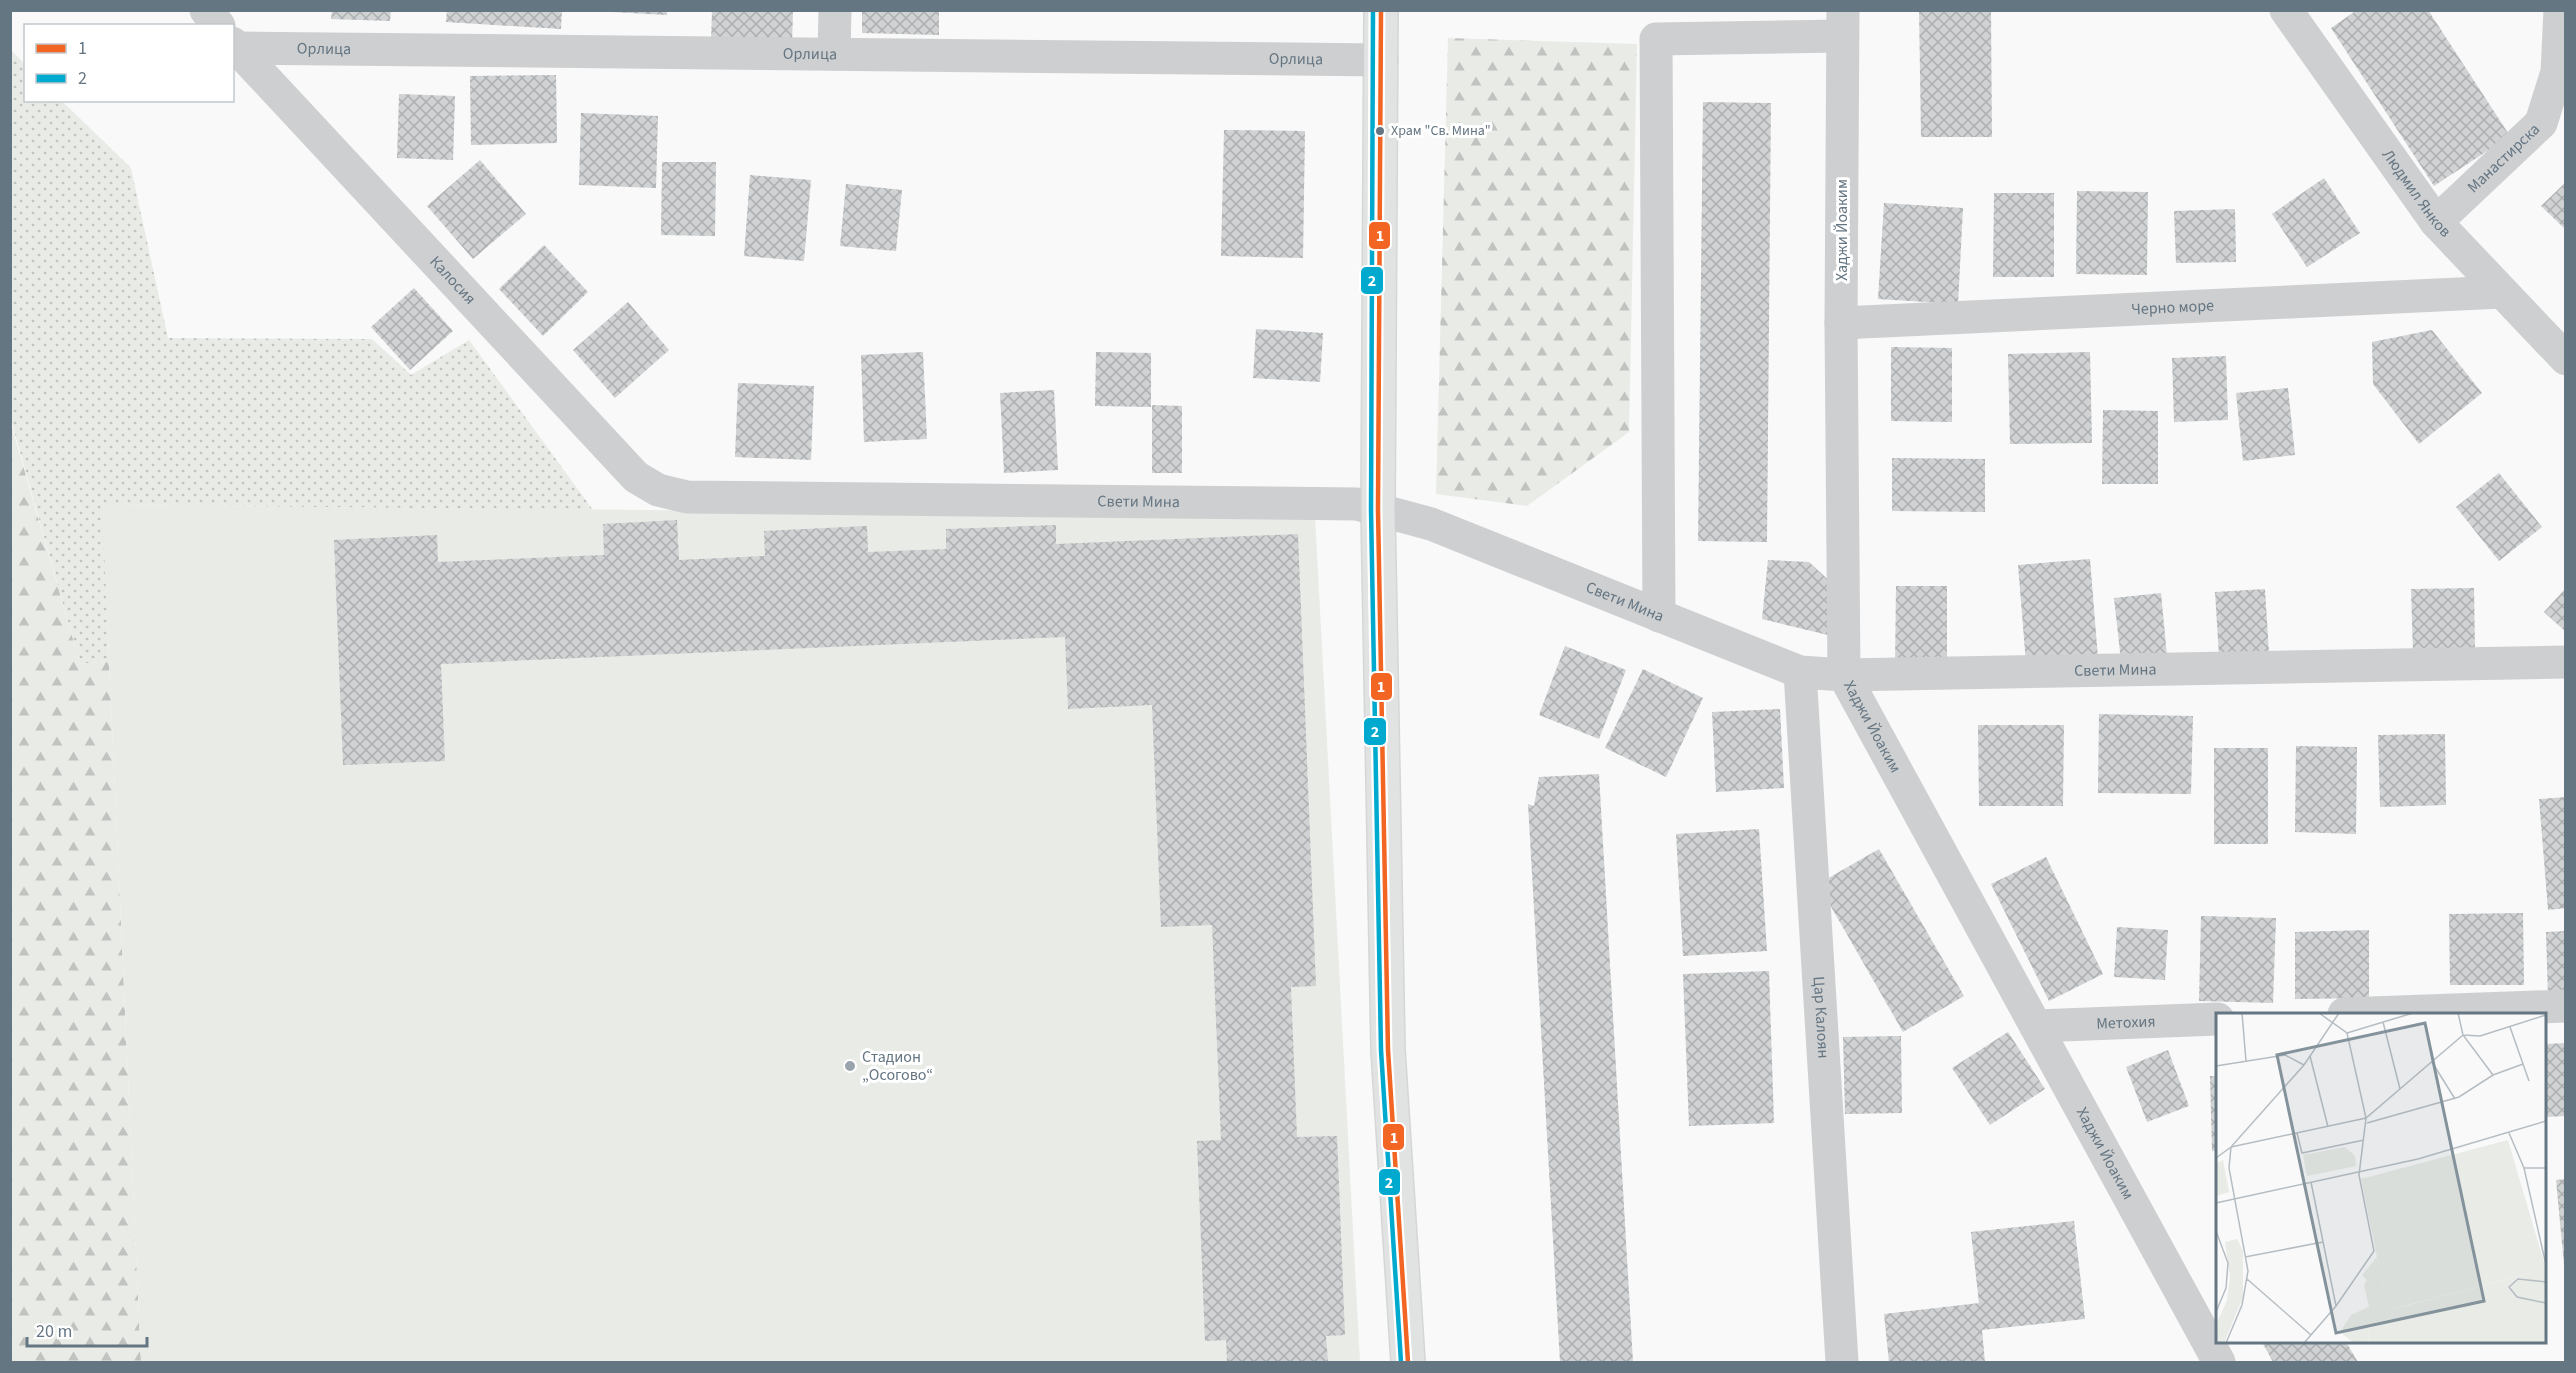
<svg xmlns="http://www.w3.org/2000/svg" width="2576" height="1373" font-family="'Source Sans 3',sans-serif">
	<style>
		.grass { fill: url(#grass-dots) }
		.forest { fill: url(#forest-firs) }
		.park { fill: #e8ebe6 }
		.building { fill: url(#building-cross-hatch) }
		.lines { fill: none; stroke-linecap: round; stroke-linejoin: round }
		.secondary-casing { stroke: #d5d6d7; stroke-width: 36 }
		.street { stroke: #cecfd0; stroke-width: 33 }
		.secondary { stroke: #e1e2e2; stroke-width: 33 }
		.bus-1-casing { stroke: #fff; stroke-width: 9 }
		.bus-2-casing { stroke: #fff; stroke-width: 9 }
		.bus-1 { stroke: #f26522; stroke-width: 4.5 }
		.bus-2 { stroke: #00a9ce; stroke-width: 4.5 }
		.bus-dot { fill: #657683; stroke: #fff; stroke-width: 2 }
		.poi-dot { fill: #99a4ac; stroke: #fff; stroke-width: 2 }
		.labels { text-anchor: middle; dominant-baseline: central; stroke-width: 6; stroke-linejoin: round; paint-order: stroke }
		.bus-label { font-size: 14px; fill: #657683; stroke: #fff; text-anchor: start }
		.street-label { font-size: 16px; fill: #657683; stroke: #fff }
		.poi-label { font-size: 16px; fill: #657683; stroke: #fff; text-anchor: start }
		.inset-road { fill: none; stroke: #b5bdc3; stroke-width: 1.5 }
		.view { fill: #84929c; fill-opacity: 0.15; stroke: #84929c; stroke-width: 3 }
		.inset-edge { fill: none; stroke: #657683; stroke-width: 3 }
		.line-badge { stroke: #fff; stroke-width: 2 }
		.badge-label { font-size: 16px; text-anchor: middle; font-weight: bold; fill: #fff }
	</style>
	<defs>
		<pattern id="grass-dots" width="8" height="8" patternUnits="userSpaceOnUse" patternTransform="scale(1.5)"><rect width="8" height="8" fill="#e8ebe6"/><path d="M2 2h.1M6 6h.1" fill="none" stroke="#c0c3c0" stroke-width="1.8" stroke-linecap="round"/></pattern>
		<pattern id="forest-firs" width="22" height="20" patternUnits="userSpaceOnUse" patternTransform="scale(1.5)"><rect width="22" height="20" fill="#e8ebe6"/><path d="M5 1l3.5 6h-7zM16 11l3.5 6h-7z" fill="#c0c3c0"/></pattern>
		<pattern id="building-cross-hatch" width="8" height="8" patternUnits="userSpaceOnUse" patternTransform="scale(1.5)"><rect width="8" height="8" fill="#d0d2d3"/><path d="M0 0l8 8M0 8l8-8" fill="none" stroke="#acafb1"/></pattern>
	</defs>
	<rect width="100%" height="100%" fill="#f9f9f9"/>
	<path class="grass" d="M10,49L25,64L26,100L62,101L131,168L168,338L372,339L411,375L469,340L593,510L103,505L109,661L80,664L11,420Z"/>
	<g class="forest">
		<path d="M1448,38L1637,44L1629,432L1527,506L1436,494Z"/>
		<path d="M10,420L80,664L109,661L141,1362H11Z"/>
	</g>
	<path class="park" d="M102,505L1315,516L1360,1362H141Z"/>
	<g class="building">
		<path d="M332,10H391L390,21L331,19Z"/>
		<path d="M447,10H562L561,29L446,22Z"/>
		<path d="M611,10H667V15L611,12Z"/>
		<path d="M712,10H793L792,46L711,43Z"/>
		<path d="M862,10H939V35L862,33Z"/>
		<path d="M1919,10H1991L1992,137H1921Z"/>
		<path d="M2357,10H2428L2510,136L2434,186L2331,28Z"/>
		<path d="M556,75L557,143L471,145L470,76Z"/>
		<path d="M399,94L455,96L453,160L397,158Z"/>
		<path d="M1703,102L1771,103L1767,542L1698,541Z"/>
		<path d="M581,113L658,116L656,188L579,185Z"/>
		<path d="M1224,130L1305,131L1303,258L1221,256Z"/>
		<path d="M480,160L526,214L473,259L427,206Z"/>
		<path d="M662,162H716L715,236L661,235Z"/>
		<path d="M750,175L811,180L804,261L744,256Z"/>
		<path d="M2324,178L2360,233L2307,267L2272,214Z"/>
		<path d="M2566,182V230L2541,206Z"/>
		<path d="M846,184L902,190L896,251L840,246Z"/>
		<path d="M2077,191L2148,192L2147,275L2076,274Z"/>
		<path d="M1994,193H2054V277H1993Z"/>
		<path d="M1884,203L1963,208L1958,304L1878,299Z"/>
		<path d="M2235,209L2236,262L2176,263L2174,211Z"/>
		<path d="M544,245L588,292L543,336L499,289Z"/>
		<path d="M414,288L453,331L410,370L371,327Z"/>
		<path d="M628,302L669,350L615,398L573,350Z"/>
		<path d="M1256,329L1323,333L1320,382L1253,378Z"/>
		<path d="M2432,330L2482,393L2419,444L2373,384L2372,342Z"/>
		<path d="M1891,347L1952,348V422L1891,421Z"/>
		<path d="M923,352L927,439L864,442L861,355Z"/>
		<path d="M1096,352L1151,353V407L1095,406Z"/>
		<path d="M2090,352L2092,443L2010,444L2008,354Z"/>
		<path d="M2226,356L2228,420L2174,422L2172,358Z"/>
		<path d="M738,383L814,386L811,460L735,457Z"/>
		<path d="M2288,388L2295,455L2243,461L2236,393Z"/>
		<path d="M1054,390L1058,470L1004,473L1000,393Z"/>
		<path d="M1152,405L1182,406V473H1152Z"/>
		<path d="M2103,410L2158,411V484H2102Z"/>
		<path d="M1892,458L1985,459V512L1892,511Z"/>
		<path d="M2499,473L2542,527L2499,561L2456,507Z"/>
		<path d="M677,520L679,560L765,556L764,531L867,526L868,552L946,549V529L1056,525V544L1298,534L1316,986L1291,987L1297,1137L1337,1136L1345,1335L1326,1336L1328,1362H1227L1226,1340L1205,1341L1197,1141L1221,1140L1212,925L1161,927L1152,705L1068,709L1065,637L441,664L445,761L343,765L334,540L437,535L438,562L604,555L603,524Z"/>
		<path d="M2090,559L2098,658L2026,663L2018,565Z"/>
		<path d="M1768,560L1809,562L1837,588L1832,636L1762,619Z"/>
		<path d="M1896,586H1947V667L1895,666Z"/>
		<path d="M2474,588L2475,652L2413,654L2411,589Z"/>
		<path d="M2566,588V632L2544,612Z"/>
		<path d="M2265,589L2269,653L2219,656L2215,592Z"/>
		<path d="M2161,593L2167,656L2121,661L2114,598Z"/>
		<path d="M1565,646L1626,670L1599,739L1539,715Z"/>
		<path d="M1643,669L1703,698L1666,777L1605,748Z"/>
		<path d="M1780,709L1784,788L1716,792L1712,712Z"/>
		<path d="M2099,714L2193,716L2191,794L2098,793Z"/>
		<path d="M1978,725H2064L2063,806H1979Z"/>
		<path d="M2445,734L2446,805L2380,807L2378,735Z"/>
		<path d="M2296,746L2357,747L2356,834L2295,832Z"/>
		<rect x="2214" y="748" width="54" height="96"/>
		<path d="M1599,774L1633,1362H1560L1528,804L1534,806L1539,777Z"/>
		<path d="M2566,797V908L2548,910L2539,799Z"/>
		<path d="M1759,829L1767,951L1683,956L1676,834Z"/>
		<path d="M1879,849L1964,996L1903,1032L1818,884Z"/>
		<path d="M2046,857L2103,974L2049,1001L1991,884Z"/>
		<path d="M2523,913L2524,985H2450L2449,914Z"/>
		<path d="M2201,916L2276,918L2273,1003L2199,1001Z"/>
		<path d="M2117,927L2168,930L2165,980L2114,977Z"/>
		<path d="M2369,930V998L2295,999V932Z"/>
		<path d="M2566,931V997H2548L2546,932Z"/>
		<path d="M1769,971L1774,1123L1689,1126L1683,974Z"/>
		<path d="M2008,1032L2045,1089L1990,1125L1952,1068Z"/>
		<path d="M1901,1036L1902,1113L1845,1114L1843,1037Z"/>
		<path d="M2566,1043V1116L2544,1117V1044Z"/>
		<path d="M2168,1050L2189,1106L2147,1122L2126,1067Z"/>
		<path d="M2210,1076H2218V1151H2212Z"/>
		<path d="M2566,1179V1265H2564L2556,1180Z"/>
		<path d="M2074,1221L2085,1319L1982,1330L1985,1362H1889L1884,1314L1979,1303L1971,1232Z"/>
		<path d="M2262,1342H2346L2358,1362H2273Z"/>
	</g>
	<g class="lines">
		<defs>
			<path id="secondary" d="M1381,10L1378,510L1388,1050L1408,1362"/>
		</defs>
		<use href="#secondary" class="secondary-casing"/>
		<g class="street">
			<path d="M206,10L219,26"/>
			<path id="s1" d="M1843,10L1841,323L1844,675L2219,1362"/>
			<path id="s2" d="M2286,10L2436,222L2566,359"/>
			<path id="s3" d="M232,43L636,477L658,490L687,497L1357,504L1431,524L1800,672L1844,675L2566,662"/>
			<path id="s4" d="M237,48L1382,60"/>
			<path d="M834,54L835,10"/>
			<path id="s5" d="M2436,222L2541,123L2557,72L2560,10"/>
			<path id="s6" d="M1841,323L2502,292"/>
			<path d="M1659,616L1656,39L1842,36"/>
			<path id="s7" d="M1800,672L1842,1362"/>
			<path d="M2344,1014L2566,1006"/>
			<path id="s8" d="M2036,1026L2218,1019"/>
		</g>
		<use href="#secondary" class="secondary"/>
		<defs>
			<path id="bus-1" d="M1381,10L1378,510L1388,1050L1408,1362"/>
			<path id="bus-2" d="M1373,10L1371,510L1381,1050L1401,1362"/>
		</defs>
		<use href="#bus-1" class="bus-1-casing"/>
		<use href="#bus-2" class="bus-2-casing"/>
		<use href="#bus-1" class="bus-1"/>
		<use href="#bus-2" class="bus-2"/>
	</g>
	<circle class="bus-dot" cx="1380" cy="131" r="5"/>
	<circle class="poi-dot" cx="850" cy="1066" r="6"/>
	<g class="labels">
		<g class="bus-label">
			<text x="1391" y="131">Храм "Св. Мина"</text>
		</g>
		<g class="street-label">
			<text stroke="none"><textPath href="#s4" startOffset="87">Орлица</textPath></text>
			<text stroke="none"><textPath href="#s4" startOffset="573">Орлица</textPath></text>
			<text stroke="none"><textPath href="#s4" startOffset="1059">Орлица</textPath></text>
			<text stroke="none"><textPath href="#s5" startOffset="93">Манастирска</textPath></text>
			<text stroke="none"><textPath href="#s2" startOffset="225">Людмил Янков</textPath></text>
			<text transform="translate(1842 230) rotate(-90)">Хаджи Йоаким</text>
			<text stroke="none"><textPath href="#s3" startOffset="324">Калосия</textPath></text>
			<text stroke="none"><textPath href="#s6" startOffset="332">Черно море</textPath></text>
			<text stroke="none"><textPath href="#s3" startOffset="1100">Свети Мина</textPath></text>
			<text stroke="none"><textPath href="#s3" startOffset="1604">Свети Мина</textPath></text>
			<text stroke="none"><textPath href="#s3" startOffset="2108">Свети Мина</textPath></text>
			<text stroke="none"><textPath href="#s1" startOffset="724">Хаджи Йоаким</textPath></text>
			<text stroke="none"><textPath href="#s7" startOffset="346">Цар Калоян</textPath></text>
			<text stroke="none"><textPath href="#s8" startOffset="90">Метохия</textPath></text>
			<text stroke="none"><textPath href="#s1" startOffset="1210">Хаджи Йоаким</textPath></text>
		</g>
		<g class="poi-label">
			<text x="862" y="1057">Стадион<tspan x="862" dy="18">„Осогово“</tspan></text>
		</g>
	</g>
	<g transform="translate(2216 1013)">
		<rect width="330" height="330" fill="#f9f9f9"/>
		<path d="M7,147L13,179L0,183V151ZM161,244L172,297L189,293L190,296L152,316L153,330H138L124,319L135,302L153,294L148,272L151,267L146,262Z" fill="#e8ebe6"/>
		<path d="M129,134L139,143L140,153L91,163L87,142ZM330,256V330H153L152,316L190,296L189,293Z" fill="#e8ebe6"/>
		<path d="M292,127L330,256L172,297L145,166ZM21,226L27,238V284L8,330H0V312L11,287L14,264L9,229Z" fill="#e8ebe6"/>
		<path class="inset-road" d="M26,0L30,48M242,0L247,22L277,62M167,9L184,76M294,14L313,68M131,20L197,0M247,22L264,23L330,2M94,43L112,114M216,49L239,86M0,53L69,42L88,52M151,110L243,84L277,62L307,51M81,120L86,140L148,127M293,120L308,155L330,252M15,134L150,105L247,22M0,145L15,134L88,52L123,0M308,155H330M95,169L120,293M0,190L202,146L330,108M0,218L12,250L10,275L0,299M29,244L107,229M31,266L95,322M330,269L302,266L293,274L301,284L330,290M10,330L26,292L32,258L13,155L15,134M88,330L120,293L158,238L143,162L150,105L131,20L103,0"/>
		<path class="view" d="M209,10L268,288L120,320L61,42Z"/>
		<rect width="330" height="330" class="inset-edge"/>
	</g>
	<g class="line-badge">
		<rect x="1368" y="221" width="23" height="29" rx="6" fill="#f26522"/>
		<rect x="1360" y="266" width="24" height="29" rx="6" fill="#00a9ce"/>
		<rect x="1370" y="672" width="23" height="29" rx="6" fill="#f26522"/>
		<rect x="1363" y="717" width="24" height="29" rx="6" fill="#00a9ce"/>
		<rect x="1382" y="1123" width="23" height="28" rx="6" fill="#f26522"/>
		<rect x="1378" y="1168" width="23" height="28" rx="6" fill="#00a9ce"/>
	</g>
	<g class="badge-label">
		<text x="1380" y="241">1</text>
		<text x="1372" y="286">2</text>
		<text x="1381" y="692">1</text>
		<text x="1375" y="737">2</text>
		<text x="1394" y="1143">1</text>
		<text x="1389" y="1188">2</text>
	</g>
	<rect width="2576" height="1373" fill="none" stroke="#657683" stroke-width="24"/>
	<rect x="24" y="24" width="210" height="78" fill="#ffffff" stroke="#c1c8cd" stroke-width="1.5"/>
	<rect x="36" y="44" width="30" height="9" fill="#f26522" stroke="#c1c8cd" stroke-width="1.5"/>
	<text x="78" y="54" font-size="18" fill="#657683">1</text>
	<rect x="36" y="74" width="30" height="9" fill="#00a9ce" stroke="#c1c8cd" stroke-width="1.5"/>
	<text x="78" y="84" font-size="18" fill="#657683">2</text>
	<path d="M27 1337v9h120v-9" fill="none" stroke="#657683" stroke-width="3"/>
	<text x="36" y="1337" font-size="18" fill="#657683" stroke="#ffffff" stroke-width="4.5" paint-order="stroke">20 m</text>
</svg>
